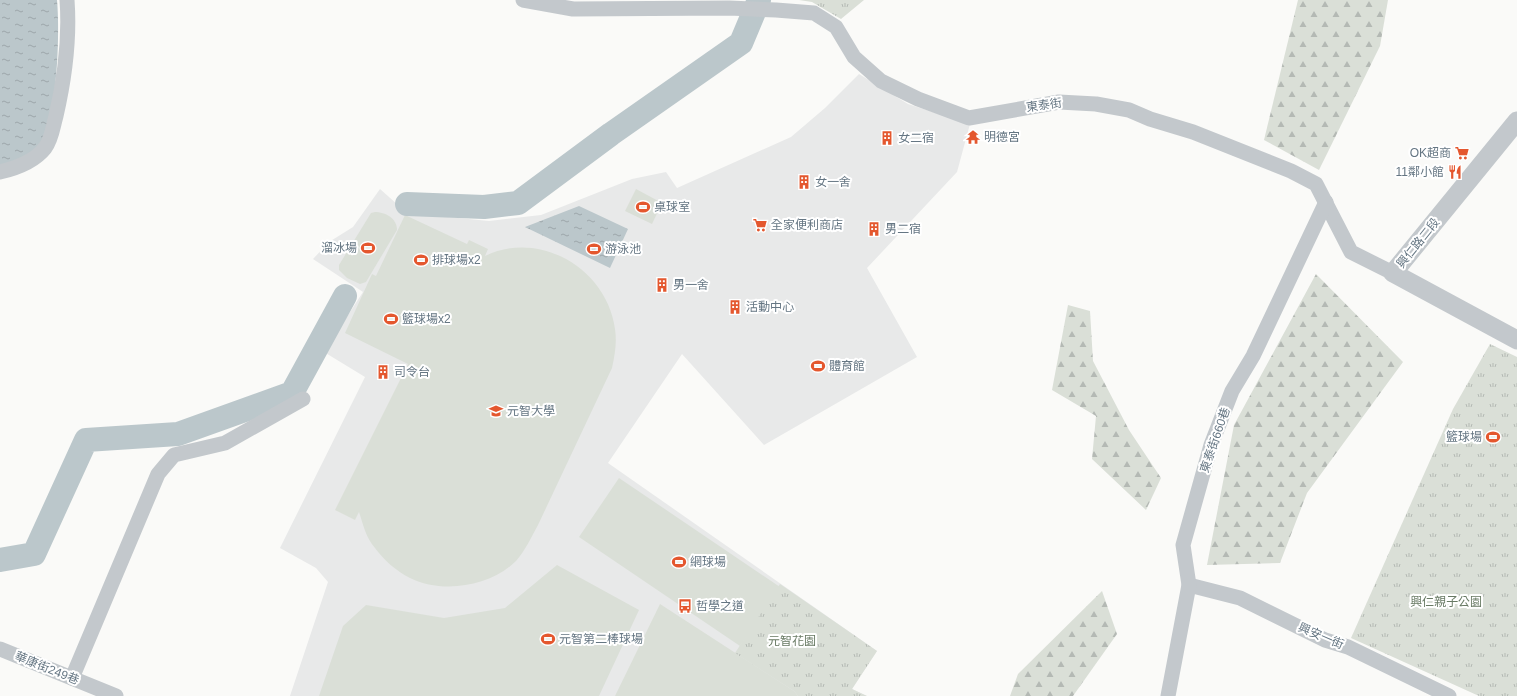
<svg xmlns="http://www.w3.org/2000/svg" width="1517" height="696" font-family="Arial,'Noto Sans TC',sans-serif">
	<style>
		.built { fill: #e8e9e9 }
		.grass { fill: #dadfd7 }
		.forest { fill: url(#forest-firs) }
		.park { fill: url(#park-tufts) }
		.water { fill: url(#water-ripples) }
		.lines { fill: none; stroke-linecap: round; stroke-linejoin: round }
		.river { stroke: #bbc7cb; stroke-width: 24 }
		.minor { stroke: #c3c8cc; stroke-width: 15 }
		.tertiary { stroke: #c3c8cc; stroke-width: 19 }
		.labels { text-anchor: middle; dominant-baseline: central; stroke-width: 4; stroke-linejoin: round; paint-order: stroke }
		.street-label { font-size: 12px; fill: #657683; stroke: #fff }
		.poi-label { font-size: 12px; fill: #657683; stroke: #fff; text-anchor: start }
		.park-label { font-size: 12px; fill: #687a64; stroke: #fff }
	</style>
	<defs>
		<pattern id="forest-firs" width="22" height="20" patternUnits="userSpaceOnUse"><rect width="22" height="20" fill="#dadfd7"/><path d="M5 1l3.5 6h-7zM16 11l3.5 6h-7z" fill="#b4b9b4"/></pattern>
		<pattern id="park-tufts" width="24" height="20" patternUnits="userSpaceOnUse"><rect width="24" height="20" fill="#dadfd7"/><path d="M3 7l-1-3M5 7V3M7 7l1-3M15 17l-1-3M17 17v-4M19 17l1-3" fill="none" stroke="#b4b9b4"/></pattern>
		<pattern id="water-ripples" width="26" height="14" patternUnits="userSpaceOnUse"><rect width="26" height="14" fill="#bbc7cb"/><path d="M2 4q2-2 4 0t4 0M15 11q2-2 4 0t4 0" fill="none" stroke="#9ca6aa"/></pattern>
	</defs>
	<rect width="100%" height="100%" fill="#fafaf8"/>
	<path class="built" d="M859,74L908,104L970,124L957,172L867,268L917,357L764,445L682,354L608,463L877,651L852,689L867,696H290L328,582L316,568L280,548L365,377L324,352L363,292L313,259L329,242L353,227L380,189L407,213L489,221L541,215L632,179L666,172L677,188L791,137L825,108Z"/>
	<g class="grass">
		<path d="M636,189L662,203L652,224L625,211Z"/>
		<path d="M375,212C385,212 397,218 397,230L366,282L360,284L347,278L339,270V265L371,213Z"/>
		<path d="M405,215L467,244L469,240L488,249L485,256C540,229 607,269 615,329C617,342 615,354 612,368L538,525C532,536 525,551 516,561C490,587 442,594 410,578C396,571 384,560 375,548C366,538 363,524 359,512L355,520L335,510L408,364L345,333L372,274L376,276Z"/>
		<path d="M619,478L780,587L740,646L579,537Z"/>
		<path d="M557,565L639,610L599,696H319L343,626L366,605L444,618L505,608Z"/>
		<path d="M660,604L794,691L798,696H615Z"/>
	</g>
	<g class="forest">
		<path d="M1298,0H1388L1380,46L1319,170L1264,140Z"/>
		<path d="M1316,274L1403,362L1307,493L1280,563L1207,565L1234,425Z"/>
		<path d="M1068,305L1090,311L1093,361L1129,430L1161,478L1146,510L1092,459L1096,416L1052,390Z"/>
		<path d="M1102,591L1117,634L1073,696H1010L1018,674Z"/>
	</g>
	<g class="park">
		<path d="M799,0H864L841,19L812,2Z"/>
		<path d="M1490,344L1517,357V696H1479L1351,638L1453,409Z"/>
		<path d="M780,584L877,651L852,689L867,696H798L794,691L735,653Z"/>
	</g>
	<g class="water">
		<path d="M0,0H57C60,33 58,121 38,148C29,160 13,162 0,166Z"/>
		<path d="M579,206L628,229L610,268L525,227Z"/>
	</g>
	<g class="lines">
		<g class="river">
			<path d="M407,204L484,207L518,203L611,134L741,43L759,0"/>
			<path d="M0,560L34,554L86,440L178,434L292,393L345,296"/>
		</g>
		<g class="minor">
			<path d="M523,0L573,9L729,8L776,10L814,13L836,27L854,57L881,81L918,99L969,118L1059,102L1096,104L1129,110L1150,119L1193,132L1291,171L1316,184L1351,252L1393,273"/>
			<path d="M0,172C17,168 34,162 45,148C52,139 53,126 56,116C65,77 70,40 67,0"/>
			<path d="M1189,585L1240,598L1325,640L1348,647L1449,696"/>
			<path d="M0,649L116,696"/>
			<path d="M72,678L158,474L174,455L225,443L303,399"/>
			<path d="M1168,696L1189,585L1183,545L1211,445L1232,391L1253,356L1326,202"/>
		</g>
		<path class="tertiary" d="M1517,121L1393,273L1517,340"/>
	</g>
	<defs>
		<symbol id="temple-bare" viewBox="-9 -9 18 18"><path d="M0-6L5-2H3V0L6.5 2.5H4V6H1.5V3h-3V6H-4V2.5H-6.5L-3 0V-2H-5Z" fill="#e4572e" stroke="#fff" stroke-width="2.5" paint-order="stroke"/></symbol>
		<symbol id="building-bare" viewBox="-9 -9 18 18"><path d="M-4-6H4V6H1V3H-1V6H-4ZM-2.5-4.3h1.7v1.8h-1.7ZM.8-4.3h1.7v1.8H.8ZM-2.5-1h1.7V.8h-1.7ZM.8-1h1.7V.8H.8Z" fill="#e4572e" stroke="#fff" stroke-width="2.5" paint-order="stroke"/></symbol>
		<symbol id="supermarket-bare" viewBox="-9 -9 18 18"><path d="M-6-5.5h2.5l.6 2H6L4.5 2H-2.5L-4.4-4H-6ZM-1.5 3.2a1.3 1.3 0 1 0 .1 0ZM3 3.2a1.3 1.3 0 1 0 .1 0Z" fill="#e4572e" stroke="#fff" stroke-width="2.5" paint-order="stroke"/></symbol>
		<symbol id="restaurant-bare" viewBox="-9 -9 18 18"><path d="M-5-6h1v4h1v-4h1v4h1v-4h1v5L-1.5 .5V6h-2V.5L-5-1ZM5-6V6H3V1.5H1.5Q1.5-4 5-6Z" fill="#e4572e" stroke="#fff" stroke-width="2.5" paint-order="stroke"/></symbol>
		<symbol id="stadium-bare" viewBox="-9 -9 18 18"><path d="M0-5a6.5 5 0 1 0 0 10a6.5 5 0 1 0 0-10ZM-3.5-1.8h7v3.6h-7Z" fill="#e4572e" stroke="#fff" stroke-width="2.5" paint-order="stroke"/></symbol>
		<symbol id="university-bare" viewBox="-9 -9 18 18"><path d="M0-5L7-2L0 1L-7-2ZM-4 1L0 2.5L4 1V4Q0 6-4 4Z" fill="#e4572e" stroke="#fff" stroke-width="2.5" paint-order="stroke"/></symbol>
		<symbol id="bus-bare" viewBox="-9 -9 18 18"><path d="M-5-6H5V4H4V6H2V4H-2V6H-4V4H-5ZM-3.5-4V0h7V-4ZM-3.5 1.2v1.5H-2V1.2ZM2 1.2v1.5H3.5V1.2Z" fill="#e4572e" stroke="#fff" stroke-width="2.5" paint-order="stroke"/></symbol>
	</defs>
	<g fill-rule="evenodd">
		<use href="#temple-bare" x="963" y="127" width="20" height="20"/>
		<use href="#building-bare" x="877" y="128" width="20" height="20"/>
		<use href="#supermarket-bare" x="1452" y="143" width="20" height="20"/>
		<use href="#restaurant-bare" x="1445" y="162" width="20" height="20"/>
		<use href="#building-bare" x="794" y="172" width="20" height="20"/>
		<use href="#stadium-bare" x="633" y="197" width="20" height="20"/>
		<use href="#supermarket-bare" x="750" y="215" width="20" height="20"/>
		<use href="#building-bare" x="864" y="219" width="20" height="20"/>
		<use href="#stadium-bare" x="358" y="238" width="20" height="20"/>
		<use href="#stadium-bare" x="584" y="239" width="20" height="20"/>
		<use href="#stadium-bare" x="411" y="250" width="20" height="20"/>
		<use href="#building-bare" x="652" y="275" width="20" height="20"/>
		<use href="#building-bare" x="725" y="297" width="20" height="20"/>
		<use href="#stadium-bare" x="381" y="309" width="20" height="20"/>
		<use href="#stadium-bare" x="808" y="356" width="20" height="20"/>
		<use href="#building-bare" x="373" y="362" width="20" height="20"/>
		<use href="#university-bare" x="486" y="401" width="20" height="20"/>
		<use href="#stadium-bare" x="1483" y="427" width="20" height="20"/>
		<use href="#stadium-bare" x="669" y="552" width="20" height="20"/>
		<use href="#bus-bare" x="675" y="596" width="20" height="20"/>
		<use href="#stadium-bare" x="538" y="629" width="20" height="20"/>
	</g>
	<g class="labels">
		<g class="street-label">
			<text transform="translate(1044 105) rotate(-8)">東泰街</text>
			<text transform="translate(1418 243) rotate(-51)">興仁路二段</text>
			<text transform="translate(1215 440) rotate(-71)">東泰街660巷</text>
			<text transform="translate(1321 636) rotate(23)">興安一街</text>
			<text transform="translate(47 668) rotate(22)">華康街249巷</text>
		</g>
		<g class="poi-label">
			<text x="984" y="137">明德宮</text>
			<text x="898" y="138">女二宿</text>
			<text x="1451" y="153" text-anchor="end">OK超商</text>
			<text x="1444" y="172" text-anchor="end">11鄰小館</text>
			<text x="815" y="182">女一舍</text>
			<text x="654" y="207">桌球室</text>
			<text x="771" y="225">全家便利商店</text>
			<text x="885" y="229">男二宿</text>
			<text x="357" y="248" text-anchor="end">溜冰場</text>
			<text x="605" y="249">游泳池</text>
			<text x="432" y="260">排球場x2</text>
			<text x="673" y="285">男一舍</text>
			<text x="746" y="307">活動中心</text>
			<text x="402" y="319">籃球場x2</text>
			<text x="829" y="366">體育館</text>
			<text x="394" y="372">司令台</text>
			<text x="507" y="411">元智大學</text>
			<text x="1482" y="437" text-anchor="end">籃球場</text>
			<text x="690" y="562">網球場</text>
			<text x="696" y="606">哲學之道</text>
			<text x="559" y="639">元智第二棒球場</text>
		</g>
		<g class="park-label">
			<text x="1446" y="602">興仁親子公園</text>
			<text x="792" y="641">元智花園</text>
		</g>
	</g>
</svg>
